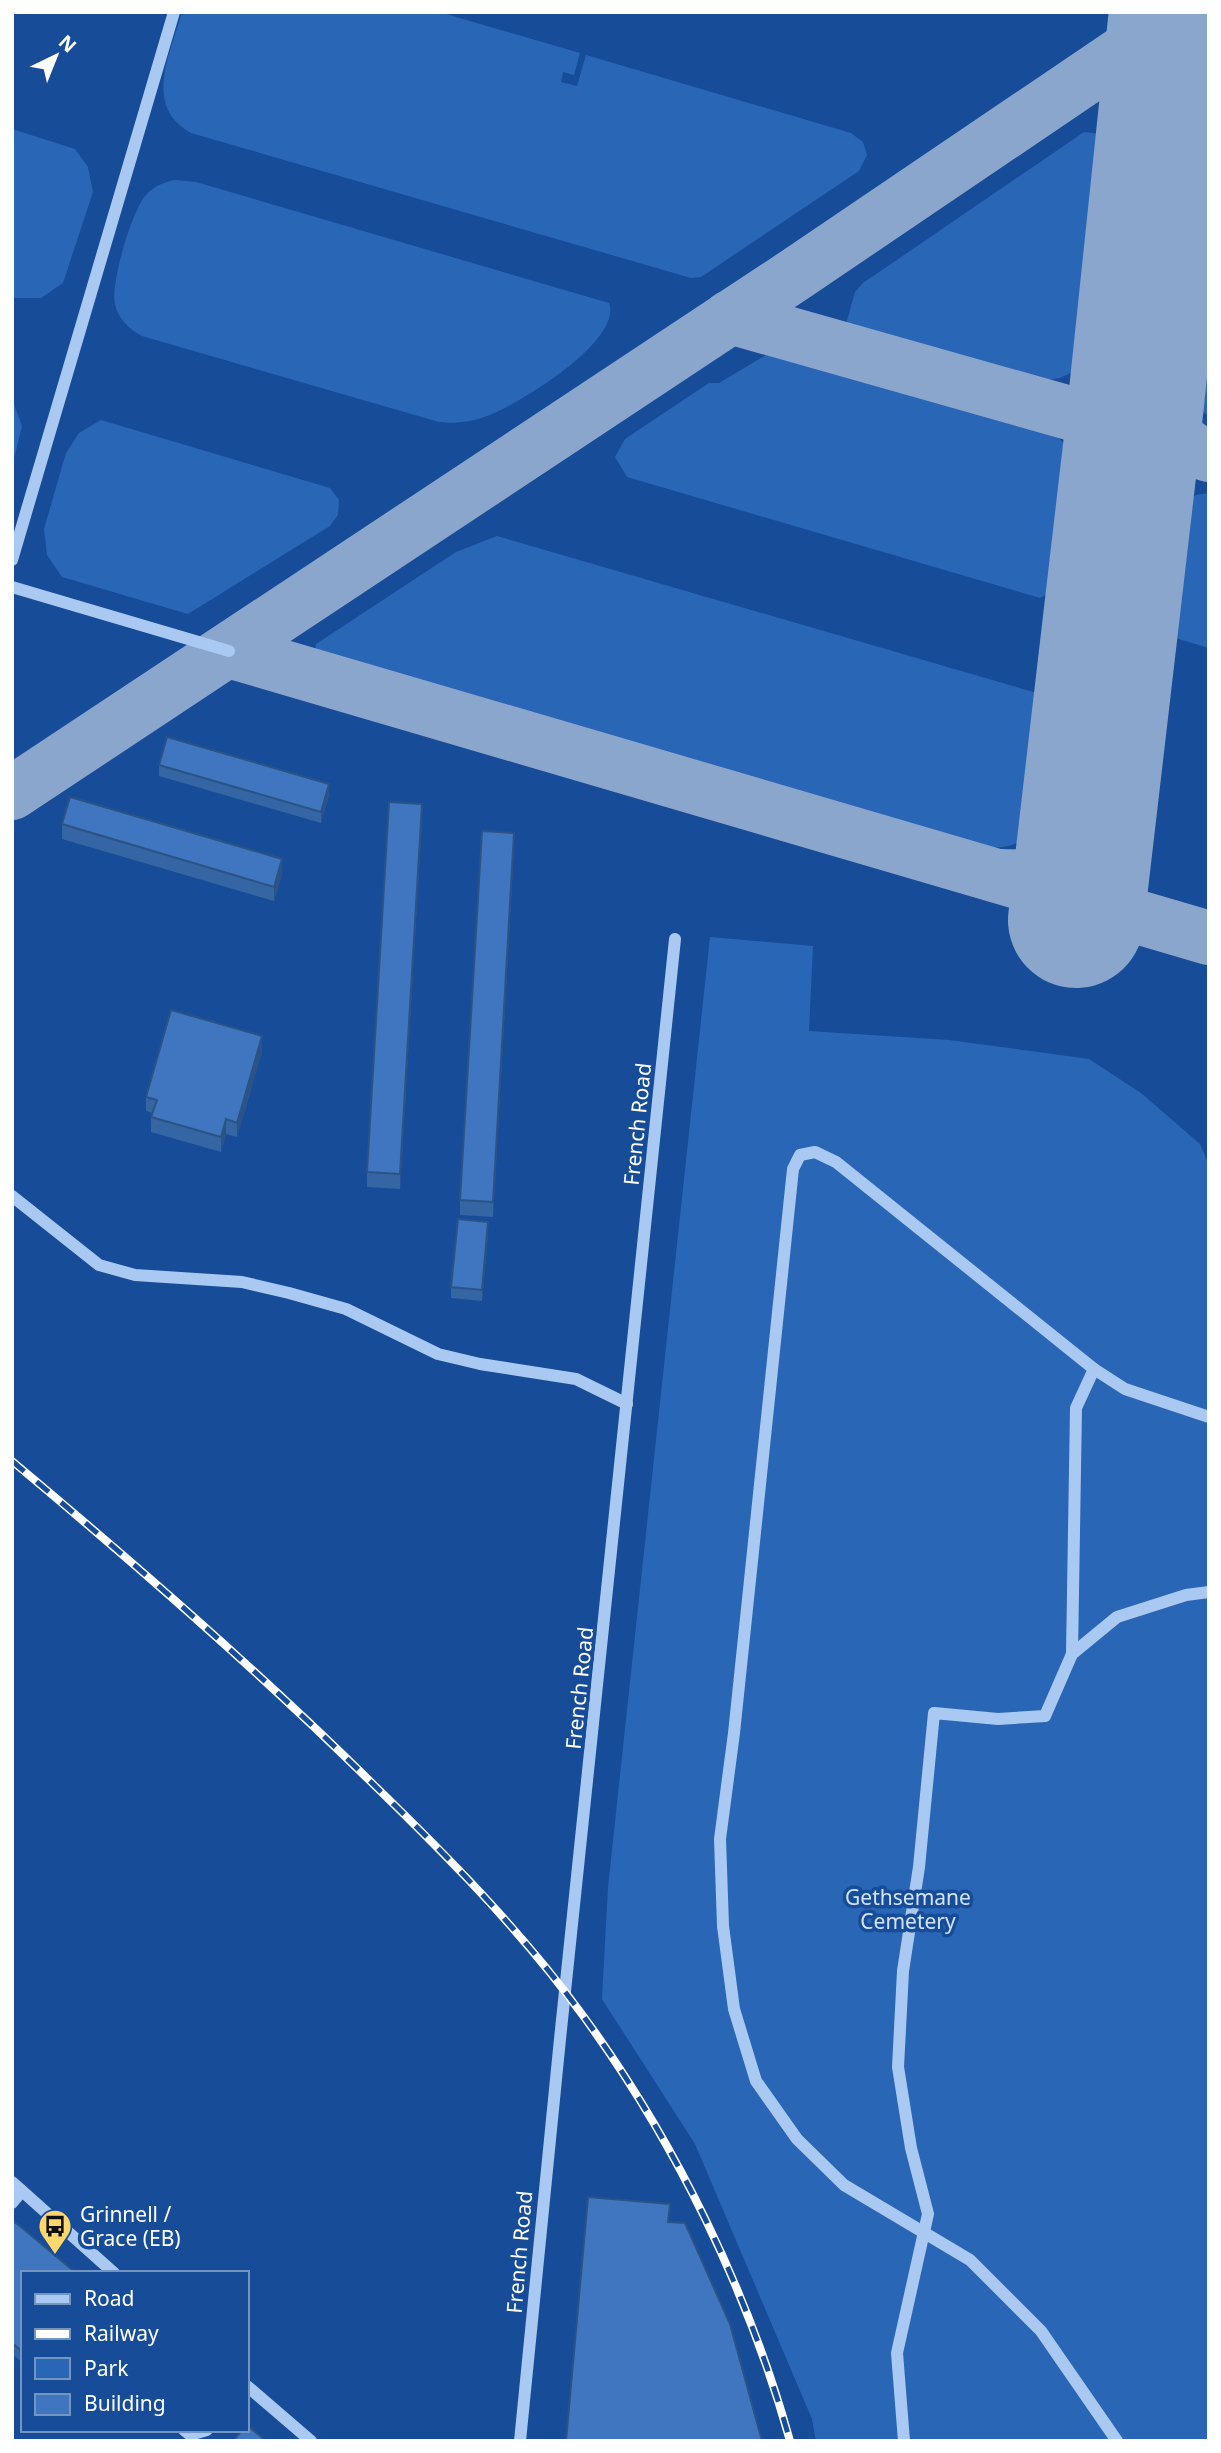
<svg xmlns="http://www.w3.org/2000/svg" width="1221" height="2453" font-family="'Noto Sans',sans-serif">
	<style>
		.green { fill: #2a66b6 }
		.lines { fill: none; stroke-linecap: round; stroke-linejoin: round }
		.taxiway { stroke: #8ba6cc; stroke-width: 54 }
		.runway { stroke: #8ba6cc; stroke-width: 136 }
		.minor { stroke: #aac9f2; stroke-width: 12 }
		.rail-casing { stroke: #fff; stroke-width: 8 }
		.rail { stroke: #174c98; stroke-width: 5; stroke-dasharray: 16; stroke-linecap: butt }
		.wall { fill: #3665a4 }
		.shaded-wall { fill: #2c5386 }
		.building { fill: #3f76bf; stroke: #2c5386; stroke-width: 2 }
		.labels { text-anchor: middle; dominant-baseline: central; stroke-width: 7; stroke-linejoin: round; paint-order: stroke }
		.street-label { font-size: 21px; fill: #fff; stroke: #174c98 }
		.park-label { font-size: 21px; fill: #d1e4fc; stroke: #174c98 }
		.poi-label { font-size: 21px; fill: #fff; stroke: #174c98; text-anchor: start }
	</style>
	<rect width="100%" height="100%" fill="#174c98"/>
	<g class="green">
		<path d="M182,12H439L580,53L574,75L563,72L561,82L577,86L586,55L851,133L863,142L867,155L859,171L701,277L691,278L191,133C142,106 171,53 182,12Z"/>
		<path d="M12,129L75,149L88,167L93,192L63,283L41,298H12Z"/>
		<path d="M1084,132L1101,134L1114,151L1089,348C1080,375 1057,383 1031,379L846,324L855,292L863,283Z"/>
		<path d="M1209,142V417L1191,401L1183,376Z"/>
		<path d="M175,180L196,182L609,303C623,341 518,405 487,416C471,422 456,424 439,422L142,336C129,329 118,319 115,304C110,284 132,210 146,195C154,186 164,182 175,180Z"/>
		<path d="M771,352L1050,432C1063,440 1072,450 1075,466C1080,490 1068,556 1065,585L1040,598L627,477L615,457L625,439L709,383H719Z"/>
		<path d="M12,399L22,426L12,467Z"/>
		<path d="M101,420L330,488L339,500L338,515L330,526L188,614L62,577L47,555L44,529L66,453L79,433Z"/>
		<path d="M1209,493V648L1175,638L1157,606L1168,521L1182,503L1196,495Z"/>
		<path d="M497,536L1054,698L1042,811C1034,839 1013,851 984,847L315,650L316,644L456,552Z"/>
		<path d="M710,937L813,946L809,1031L949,1040L1089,1059L1141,1093L1200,1144L1209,1165V2441H816L812,2419L695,2144L602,1999L608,1887Z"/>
	</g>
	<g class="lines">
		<g class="taxiway">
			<path d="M730,317L1133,431L1209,455"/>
			<path d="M1145,322C1141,375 1149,422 1197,452"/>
			<path d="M229,651L1209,938"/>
			<path d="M12,793L796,274L1183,12"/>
			<path d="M1001,876C1038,878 1065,872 1085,839"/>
		</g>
		<path class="runway" d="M1076,920L1133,431L1177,12"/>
		<g class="minor">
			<path d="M12,560L174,12"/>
			<path d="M12,587L229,651"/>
			<path d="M12,1196L99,1265L135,1275L242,1282L289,1293L346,1309L438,1354L480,1364L576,1379L627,1404"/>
			<path d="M1072,1654L1117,1617L1186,1595L1209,1592"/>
			<path d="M12,2182L114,2273"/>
			<path d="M12,2203L22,2191"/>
			<path d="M247,2386L311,2441"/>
			<path d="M184,2430L190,2435L207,2430"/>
			<path d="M520,2441C568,1940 624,1440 675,939"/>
			<path d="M904,2441L897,2353L928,2214L911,2148L898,2067L903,1971L919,1867L934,1713L998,1719L1045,1716L1072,1654L1076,1408L1094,1369"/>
			<path d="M1117,2441L1041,2331L970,2260L844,2185L797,2139L756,2081L734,2009L723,1926L720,1839L734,1733L793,1169L800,1155L815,1152L836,1162L1094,1369L1125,1389L1209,1417"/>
		</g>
		<defs>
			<path id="rail" d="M12,1461C135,1564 255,1668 370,1781C446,1855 521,1930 584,2017C676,2143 748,2291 790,2441"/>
		</defs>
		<use href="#rail" class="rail-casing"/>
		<use href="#rail" class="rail"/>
	</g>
	<g class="wall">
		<path d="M159,765L329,795L321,823L159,776Z"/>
		<path d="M422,819L400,1189L367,1187V1172Z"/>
		<path d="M62,824L282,874L274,901L62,839Z"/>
		<path d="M514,847L493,1217L460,1215V1200Z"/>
		<path d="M262,1051L237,1137L226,1134L221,1152L151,1132V1117L153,1113L146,1111V1097Z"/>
		<path d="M488,1234L482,1301L451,1298V1287Z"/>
		<path d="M12,2226L23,2273V2363L12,2354Z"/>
	</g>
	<g class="shaded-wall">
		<path d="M329,784V795L321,823V812Z"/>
		<path d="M422,804V819L400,1189V1174Z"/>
		<path d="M514,833V847L493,1217V1202Z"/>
		<path d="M282,859V874L274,901V887Z"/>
		<path d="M262,1036V1051L237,1137V1123Z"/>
		<path d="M226,1119V1134L221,1152V1137Z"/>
		<path d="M488,1222V1234L482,1301V1290Z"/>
	</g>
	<g class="building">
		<path d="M167,737L329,784L321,812L159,765Z"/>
		<path d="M70,797L282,859L274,887L62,824Z"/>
		<path d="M389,802L422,804L400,1174L367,1172Z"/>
		<path d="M482,831L514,833L493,1202L460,1200Z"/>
		<path d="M171,1010L262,1036L237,1123L226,1119L221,1137L151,1117L157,1100L146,1097Z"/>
		<path d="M458,1219L488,1222L482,1290L451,1287Z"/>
		<path d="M588,2197L670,2204L668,2222L685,2223L730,2324L762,2441H566Z"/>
		<path d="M15,2222L76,2273H23V2352L12,2343V2226Z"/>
		<path d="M247,2425L266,2441H233L242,2430H247Z"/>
	</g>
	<defs>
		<symbol id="bus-pin" viewBox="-11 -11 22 30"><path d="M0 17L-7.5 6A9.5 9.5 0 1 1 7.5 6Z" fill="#ffd76a" stroke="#174c98"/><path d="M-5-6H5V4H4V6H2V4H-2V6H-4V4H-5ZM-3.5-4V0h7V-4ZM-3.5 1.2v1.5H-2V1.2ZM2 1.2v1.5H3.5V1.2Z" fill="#111"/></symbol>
	</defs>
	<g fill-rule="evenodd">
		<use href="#bus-pin" x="36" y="2207" width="38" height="52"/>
	</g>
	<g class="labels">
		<g class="street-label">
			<text transform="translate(637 1124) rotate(-84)">French Road</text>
			<text transform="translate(579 1688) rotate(-84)">French Road</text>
			<text transform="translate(519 2252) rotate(-85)">French Road</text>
		</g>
		<g class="park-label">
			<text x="908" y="1897">Gethsemane<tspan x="908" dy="24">Cemetery</tspan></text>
		</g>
		<g class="poi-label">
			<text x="80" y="2214">Grinnell /<tspan x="80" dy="24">Grace (EB)</tspan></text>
		</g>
	</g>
	<rect width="1221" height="2453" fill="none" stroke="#ffffff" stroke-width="28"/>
	<rect x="21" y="2271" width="228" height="161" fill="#174c98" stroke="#7494c1" stroke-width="2"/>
	<rect x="35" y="2294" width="35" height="10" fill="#aac9f2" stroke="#7494c1" stroke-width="2"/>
	<text x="84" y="2306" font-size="21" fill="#ffffff">Road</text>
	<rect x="35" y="2329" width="35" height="10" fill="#ffffff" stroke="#7494c1" stroke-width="2"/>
	<text x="84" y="2341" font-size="21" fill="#ffffff">Railway</text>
	<rect x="35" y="2358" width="35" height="21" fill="#2a66b6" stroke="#7494c1" stroke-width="2"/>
	<text x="84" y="2376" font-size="21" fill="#ffffff">Park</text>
	<rect x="35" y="2394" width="35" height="21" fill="#3f76bf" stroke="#7494c1" stroke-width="2"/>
	<text x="84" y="2411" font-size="21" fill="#ffffff">Building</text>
	<g transform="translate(56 56) rotate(43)" stroke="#174c98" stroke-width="5" paint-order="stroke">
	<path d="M0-5L12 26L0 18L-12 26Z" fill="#ffffff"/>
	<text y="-10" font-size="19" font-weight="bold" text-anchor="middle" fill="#ffffff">N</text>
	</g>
</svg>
